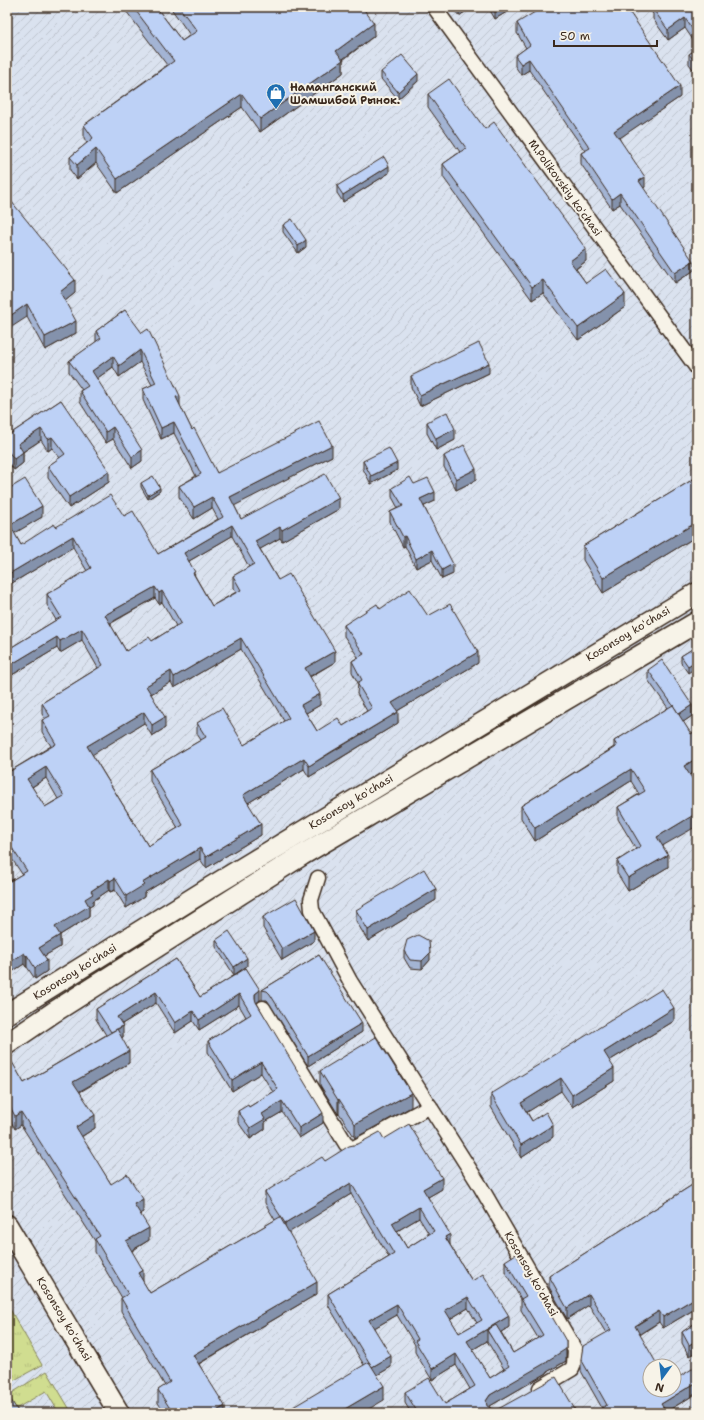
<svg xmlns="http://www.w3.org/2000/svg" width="704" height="1420" font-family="'Shantell Sans',sans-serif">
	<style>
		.industrial { fill: url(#industrial-furrows); fill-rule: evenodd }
		.grass { fill: url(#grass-tufts); stroke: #868457 }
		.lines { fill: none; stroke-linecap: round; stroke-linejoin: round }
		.street-casing { stroke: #3b2a1e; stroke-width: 17 }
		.secondary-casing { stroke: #3b2a1e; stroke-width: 23 }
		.street { stroke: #f7f3e8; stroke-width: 14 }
		.secondary { stroke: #f7f3e8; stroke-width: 20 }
		.wall { fill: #a3b4d4; stroke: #3b2a1e; fill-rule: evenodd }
		.shaded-wall { fill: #8492ac; stroke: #3b2a1e }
		.building { fill: #bdd1f6; stroke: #3b2a1e; fill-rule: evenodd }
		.labels { text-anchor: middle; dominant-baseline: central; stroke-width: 4; stroke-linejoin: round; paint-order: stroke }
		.poi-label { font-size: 11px; font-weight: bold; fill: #3b2a1e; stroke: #f7f3e8; text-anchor: start }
		.street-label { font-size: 11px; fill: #3b2a1e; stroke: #f7f3e8 }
	</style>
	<defs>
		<pattern id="industrial-furrows" width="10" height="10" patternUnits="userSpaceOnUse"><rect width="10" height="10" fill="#dae2ef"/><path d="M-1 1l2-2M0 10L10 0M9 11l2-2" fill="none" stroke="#bcc2cc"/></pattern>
		<pattern id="grass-tufts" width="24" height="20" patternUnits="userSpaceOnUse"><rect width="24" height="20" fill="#d0dd90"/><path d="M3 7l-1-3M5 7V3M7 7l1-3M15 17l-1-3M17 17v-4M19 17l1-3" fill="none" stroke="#b4be7c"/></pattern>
	</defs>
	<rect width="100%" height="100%" fill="#e6e9ec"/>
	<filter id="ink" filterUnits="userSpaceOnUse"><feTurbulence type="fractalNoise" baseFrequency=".025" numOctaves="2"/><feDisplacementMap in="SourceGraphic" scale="8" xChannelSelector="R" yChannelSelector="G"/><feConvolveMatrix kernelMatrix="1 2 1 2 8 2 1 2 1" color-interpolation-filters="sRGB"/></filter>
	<g filter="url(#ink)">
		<path class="industrial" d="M7,7H697V1413H7ZM650,1366H674V1390H650Z"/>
		<g class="grass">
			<path d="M7,1304L42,1365L7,1384Z"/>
			<path d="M47,1371L72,1413H59L46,1391L12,1411L7,1396Z"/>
		</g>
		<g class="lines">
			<defs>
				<g id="street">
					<path d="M434,7L697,368"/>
					<path d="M318,878L311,900L312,910L350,981L479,1184L575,1350L574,1364L572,1369L540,1388"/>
					<path d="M263,1008L346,1144L351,1149L354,1148L430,1106"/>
				</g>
				<g id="secondary">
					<path d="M7,1014L211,887L697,593"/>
					<path d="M7,1044L54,1012L302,855L697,622"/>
					<path d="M7,1225L119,1413"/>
				</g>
			</defs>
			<use href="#street" class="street-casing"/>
			<use href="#secondary" class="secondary-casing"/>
			<use href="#street" class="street"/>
			<use href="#secondary" class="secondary"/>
		</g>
		<g class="wall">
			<path d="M123,7H156L182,41L190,35L170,7H367L364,9L374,36L343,60V73L260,132L242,107L117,193L96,163L77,179L70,170V157L87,143L84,138V125L167,65Z"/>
			<path d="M452,7H472L459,16Z"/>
			<path d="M488,7H515L495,19Z"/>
			<path d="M648,7H697V46L685,28L668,40L653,19V14Z"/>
			<path d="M517,23L680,97L619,138L645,187L643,188L693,271L675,283L620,204L612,209L581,164V153L585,151L529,70L521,75L515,66V56L526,48L517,33Z"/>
			<path d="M697,49V72L696,73L689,64V54Z"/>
			<path d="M381,72L418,81L398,99L381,79Z"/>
			<path d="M428,94L485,129L586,261L576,269L586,283L625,307L578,340L543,293L532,300L443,177V164L460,152L428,107Z"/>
			<path d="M389,173L343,202L337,193V186Z"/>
			<path d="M7,196L75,293L65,301L76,333L45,350L27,317Z"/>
			<path d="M283,225L306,247L298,253L283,232Z"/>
			<path d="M125,310L180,406L192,430L217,473L332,456L234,505L241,519L339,509L282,541L280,538L260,549L278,580L335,662L310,677L320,705L306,713L317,731L343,726L367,711L357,694L358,683L352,672V661L358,657L344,636V625L380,609L428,616L478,663L397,711L398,723L331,764L309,777L304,769L248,803L261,835L206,868L200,859L144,893V897L126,908L115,890L110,892L109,890L93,901V905L89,907V917L60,935V947L44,956L47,971L35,979L27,967H26L24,964L7,975V883L22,874L12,859L7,773L51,746L42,732V720L45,719L42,714V703L98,668L82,640L60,653L57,648L12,675L7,667V650L56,620L47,605V594L87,571L73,547L7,586V490L42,517L14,533L21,545L56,527L124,516L158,554L218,519L212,508L194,519L179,497V486L196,476L174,433L161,439L143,400V389L152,385L140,362L119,377L113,367L96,379L142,461L132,468L113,439L106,443L80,402V391L82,390L69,372V361L96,342V331ZM232,536L249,567L233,576V588L236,592L212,606L195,576L189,561ZM155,598L159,604L162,602L176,626L152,641L126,651L110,624ZM241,649L284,721L244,745L197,723V734L201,740L150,770V781L178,828L148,846L92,754L144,723L152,736L165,728L151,694L171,682L174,688ZM46,778L58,799L45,807L32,787Z"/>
			<path d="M489,373L420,406L411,387V376Z"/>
			<path d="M61,400L109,482L69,508L48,478V466L60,458L52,448L48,451L41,440L23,452V463L14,470L8,462L7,463V436Z"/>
			<path d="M427,422L455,440L436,450L427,433Z"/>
			<path d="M444,456L476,480L456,490L444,467Z"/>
			<path d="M363,461L397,470L371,484L363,469Z"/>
			<path d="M697,477V536L603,593L583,560V546Z"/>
			<path d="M141,483L160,491L148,499L141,487Z"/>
			<path d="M414,484L435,501L424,506L453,574L442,579L432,560L416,568L405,546L403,547L390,522V512L398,508L392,497V488Z"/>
			<path d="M697,646L688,673L681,663V656Z"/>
			<path d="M648,670L692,716L683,722L691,734L697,730V771L690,775L663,846L668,867L628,891L617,873V861L636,849L618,819V807L639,794L631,781L535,841L521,818V806L614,747V741L668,708L648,680Z"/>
			<path d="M436,900L368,941L356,921V910Z"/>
			<path d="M263,917L314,941L282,960L263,928Z"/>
			<path d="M216,940L247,966L234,975L216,947Z"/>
			<path d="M404,951L430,960L422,969L410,968L404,958Z"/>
			<path d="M319,955L362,1032L308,1066L270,1004L267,1000H262V990Z"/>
			<path d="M176,959L200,997L246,968L260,1000L257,1003L323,1123L299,1138L282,1112L265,1122V1129L250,1139L238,1122V1111L249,1107L273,1092L261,1073L232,1091L208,1052V1041L246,1017L239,1005L199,1030L193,1021L175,1033L156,1003L122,1024L123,1037H121L129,1063L80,1092L95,1128L81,1137L111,1184L143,1212L140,1213L149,1240L132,1251L143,1282L150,1293L275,1220L265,1203V1192L325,1161L384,1139L442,1189L428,1197L450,1245L472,1281L509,1327L501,1332L513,1353L538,1338L521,1310V1299L505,1272V1261L566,1352V1361L547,1372V1373L490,1406L489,1407L494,1410L577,1413H411L405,1403V1392L445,1404L470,1389L456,1365L432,1380L415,1352V1345L397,1315L374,1328L391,1367L377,1375L384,1400L364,1365L328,1305V1294L389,1257L351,1194L288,1232L317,1294L199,1364L225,1413H165L158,1403V1390L165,1386L121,1311V1298H122L95,1252V1241L21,1125L15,1129L7,1114V1055L24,1083L106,1035L96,1019V1009ZM419,1218L429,1234L407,1248L397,1231ZM468,1308L477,1323L459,1333L450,1319ZM487,1341L504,1369L490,1378L472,1350Z"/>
			<path d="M674,1021L609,1061L614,1081L572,1107L561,1091L527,1112L532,1121L553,1137L521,1158L491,1107V1094Z"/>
			<path d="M320,1071L411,1107L355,1138L339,1113L338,1114L320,1085Z"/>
			<path d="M697,1182V1312L695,1309L663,1328L659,1322L640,1335L650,1366L674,1390L697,1366V1393L666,1412L602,1408L581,1371V1359L606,1333L589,1305L567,1319L549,1287V1276Z"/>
			<path d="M697,1322L689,1356L682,1343V1332Z"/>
		</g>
		<g class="shaded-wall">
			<path d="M459,7H472L459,16Z"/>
			<path d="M497,7H515L495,19V8Z"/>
			<path d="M685,18V28L668,40V30Z"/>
			<path d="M374,23V36L336,64V51Z"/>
			<path d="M529,59V70L521,75V64Z"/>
			<path d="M343,60V73L260,132V119Z"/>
			<path d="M697,62V72L696,73V63Z"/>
			<path d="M418,74V81L398,99V92Z"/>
			<path d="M680,86V97L614,142V131Z"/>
			<path d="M242,94V107L117,193V179Z"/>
			<path d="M96,149V163L77,179V165Z"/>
			<path d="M389,166V173L343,202V195Z"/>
			<path d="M645,177V187L639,191V181Z"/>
			<path d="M620,193V204L612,209V199Z"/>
			<path d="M306,240V247L298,253V246Z"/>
			<path d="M586,249V261L570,273V261Z"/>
			<path d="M693,261V271L675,283V273Z"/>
			<path d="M75,280V293L60,305V292Z"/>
			<path d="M543,280V293L532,300V287Z"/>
			<path d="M625,294V307L578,340V328Z"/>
			<path d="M27,304V317L7,330V318Z"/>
			<path d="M76,321V333L45,350V337Z"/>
			<path d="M140,350V362L119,377V366Z"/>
			<path d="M113,356V367L92,382V371Z"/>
			<path d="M489,363V373L420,406V395Z"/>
			<path d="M180,396V407L176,397Z"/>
			<path d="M174,422V433L161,439V428Z"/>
			<path d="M113,427V439L106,443V432Z"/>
			<path d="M41,429V440L18,455V444Z"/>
			<path d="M455,429V440L436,450V439Z"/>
			<path d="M52,437V448L48,451V439Z"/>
			<path d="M332,445V456L230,508V497Z"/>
			<path d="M142,450V461L132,468V457Z"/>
			<path d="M7,451H8V462L7,463Z"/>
			<path d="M23,452V463L14,470V459Z"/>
			<path d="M397,463V470L371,484V476Z"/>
			<path d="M476,469V480L456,490V479Z"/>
			<path d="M109,471V482L69,508V497Z"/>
			<path d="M160,488V491L148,499V495Z"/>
			<path d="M435,492V501L420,508V499Z"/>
			<path d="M212,497V508L194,519V507Z"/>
			<path d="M339,498V509L282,541V530Z"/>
			<path d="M42,506V517L10,536V525Z"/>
			<path d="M697,522V536L603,593V578Z"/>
			<path d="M232,525V536L184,564V553Z"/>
			<path d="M280,527V538L255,552V541Z"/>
			<path d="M73,536V547L7,586V575Z"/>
			<path d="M405,536V546L403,547V537Z"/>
			<path d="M432,550V560L416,568V559Z"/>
			<path d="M453,564V574L442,579V570Z"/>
			<path d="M155,587V598L105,626V615Z"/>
			<path d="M162,591V602L159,604V593Z"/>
			<path d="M82,629V640L60,653V641Z"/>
			<path d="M57,637V648L12,675V664Z"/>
			<path d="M241,638V649L174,688V677Z"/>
			<path d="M335,651V662L305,679V668Z"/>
			<path d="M478,652V663L392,714V703Z"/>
			<path d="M697,660V667L688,673V666Z"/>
			<path d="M171,671V682L146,697V686Z"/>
			<path d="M320,694V705L301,716V705Z"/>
			<path d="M692,705V716L679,725V714Z"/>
			<path d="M144,712V723L87,758V746Z"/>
			<path d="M398,712V723L309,777V766Z"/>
			<path d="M165,717V728L152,736V725Z"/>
			<path d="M304,758V769L243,806V795Z"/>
			<path d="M697,758V771L684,778V766Z"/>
			<path d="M46,767V778L27,790V779Z"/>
			<path d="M631,769V781L535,841V828Z"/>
			<path d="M697,813V826L657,849V837Z"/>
			<path d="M261,824V835L206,868V857Z"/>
			<path d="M12,848V859L7,862V851Z"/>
			<path d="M200,848V859L144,893V897L126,908V896L142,883Z"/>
			<path d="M668,855V867L628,891V878Z"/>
			<path d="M115,878V890L110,892V881Z"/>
			<path d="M109,879V890L93,901V905L89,907V917L55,938V927L85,899L91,891Z"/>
			<path d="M436,889V900L368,941V930Z"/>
			<path d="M314,931V941L282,960V949Z"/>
			<path d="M60,935V947L39,959V948Z"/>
			<path d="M24,953V964L7,975V964Z"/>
			<path d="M430,953V960L422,969V961Z"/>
			<path d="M27,955V967H26V956Z"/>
			<path d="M247,958V966L234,975V967Z"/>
			<path d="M47,960V971L35,979V968Z"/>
			<path d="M260,990V1000L255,1004V994Z"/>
			<path d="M156,992V1003L117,1027V1017Z"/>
			<path d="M239,994V1005L199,1030V1020Z"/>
			<path d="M674,1008V1021L604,1064V1052Z"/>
			<path d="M193,1011V1021L175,1033V1023Z"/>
			<path d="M362,1023V1032L308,1066V1056Z"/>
			<path d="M123,1026V1037L111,1044V1033Z"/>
			<path d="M129,1051V1063L73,1095V1082Z"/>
			<path d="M261,1062V1073L232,1091V1080Z"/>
			<path d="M614,1068V1081L572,1107V1095Z"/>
			<path d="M561,1078V1091L521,1116V1103Z"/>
			<path d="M411,1093V1107L355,1138V1124Z"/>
			<path d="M339,1099V1113L338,1114V1100Z"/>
			<path d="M282,1101V1112L265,1122V1129L250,1139V1128L262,1114Z"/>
			<path d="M21,1112V1125L15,1129V1116Z"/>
			<path d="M323,1113V1123L299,1138V1128Z"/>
			<path d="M95,1115V1128L76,1140V1127Z"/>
			<path d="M553,1125V1137L521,1158V1145Z"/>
			<path d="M442,1178V1189L423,1200V1189Z"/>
			<path d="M351,1183V1194L285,1235V1223Z"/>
			<path d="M143,1199V1212L134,1217V1204Z"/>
			<path d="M419,1207V1218L392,1234V1223Z"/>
			<path d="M149,1228V1240L126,1254V1241Z"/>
			<path d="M450,1234V1245L445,1237Z"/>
			<path d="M143,1270V1283L138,1273Z"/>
			<path d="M317,1282V1294L193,1367V1355Z"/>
			<path d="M589,1294V1305L567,1319V1308Z"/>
			<path d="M468,1297V1308L445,1322V1310Z"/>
			<path d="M695,1298V1309L663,1328V1317Z"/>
			<path d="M397,1304V1315L369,1331V1320Z"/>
			<path d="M659,1311V1322L635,1337V1326Z"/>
			<path d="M509,1316V1327L492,1338L487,1330V1341L467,1353V1341Z"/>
			<path d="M697,1340V1351L689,1356V1345Z"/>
			<path d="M566,1341V1361L547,1372V1373L490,1406L486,1413V1401L490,1395L547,1361Z"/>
			<path d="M456,1354V1365L432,1380V1369Z"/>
			<path d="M391,1356V1367L372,1378V1367Z"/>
			<path d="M697,1382V1393L664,1413L661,1404Z"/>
			<path d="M384,1386V1400L362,1413H338Z"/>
			<path d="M225,1406V1413H213Z"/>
		</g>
		<g class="building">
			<path d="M133,7H156L182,41L197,31L179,7H362L374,23L336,51L343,60L260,119L242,94L117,179L96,149L77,165L70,157L93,138L84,125L174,61Z"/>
			<path d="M543,7H626L680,86L614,131L645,177L639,181L693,261L675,273L620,193L612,199L581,153L590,148L529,59L521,64L515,56L530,45L517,23Z"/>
			<path d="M656,7H697V36L685,18L668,30L653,9Z"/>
			<path d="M697,49V62L696,63L689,54Z"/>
			<path d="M402,55L418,74L398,92L381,72Z"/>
			<path d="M449,79L485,129L494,122L586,249L570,261L586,283L606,269L625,294L578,328L543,280L532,287L443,164L466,148L428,94Z"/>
			<path d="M384,157L389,166L343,195L337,186Z"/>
			<path d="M7,196L75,280L60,292L76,321L45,337L27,304L7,318Z"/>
			<path d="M292,219L306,240L298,246L283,225Z"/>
			<path d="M125,310L142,333L148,329L180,396L176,397L192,430L194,428L217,473L319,421L332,445L230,497L241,519L325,474L339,498L282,530L280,527L255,541L278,580L289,574L335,651L305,668L320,694L301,705L317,731L338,718L343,726L372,708L357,683L362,680L352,661L364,654L344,625L377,604L380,609L410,589L428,616L450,604L478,652L392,703L398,712L331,752L309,766L304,758L243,795L261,824L206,857L200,848L142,883L144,885L126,896L115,878L110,881L109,879L91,891L93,894L85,899L89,906L55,927L60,935L39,948L47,960L35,968L27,955L26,956L24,953L7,964V883L27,871L12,848L7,851V773L56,744L42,720L50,716L42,703L103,665L82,629L60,641L57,637L12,664L7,656V650L61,617L47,594L91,568L73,536L7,575V490L25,479L42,506L10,525L21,545L54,524L56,527L110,495L124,516L133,511L158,554L223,517L212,497L194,507L179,486L201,474L174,422L161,428L143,389L156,383L140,350L119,366L113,356L92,371L142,450L132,457L113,427L106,432L80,391L88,386L69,361L101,338L96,331ZM232,525L254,564L233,576L241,590L212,606L193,573L195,572L184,553ZM155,587L159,593L162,591L181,623L152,641L149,637L126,651L105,615ZM241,638L289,718L244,745L222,708L197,723L206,737L150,770L183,825L148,846L87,746L144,712L152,725L165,717L146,686L171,671L174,677ZM46,767L64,796L45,807L27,779Z"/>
			<path d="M479,343L489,363L420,395L411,376Z"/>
			<path d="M61,400L109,471L69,497L48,466L65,454L52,437L48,439L41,429L18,444L23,452L14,459L8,451H7V436Z"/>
			<path d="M447,412L455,429L436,439L427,422Z"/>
			<path d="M464,445L476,469L456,479L444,456Z"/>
			<path d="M389,448L397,463L371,476L363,461Z"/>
			<path d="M153,476L160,488L148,495L141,483Z"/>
			<path d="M410,477L414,484L428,478L435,492L420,499L453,564L442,570L432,550L416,559L405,536L403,537L390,512L403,506L392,488Z"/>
			<path d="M697,477V522L603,578L583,546Z"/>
			<path d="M697,646V660L688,666L681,656Z"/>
			<path d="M662,660L692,705L679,714L648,670Z"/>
			<path d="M673,705L691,734L697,730V758L684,766L697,786V813L657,837L668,855L628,878L617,861L641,846L618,807L645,791L631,769L535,828L521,806L617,746L614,741Z"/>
			<path d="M424,869L436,889L368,930L356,910Z"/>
			<path d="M296,898L314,931L282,949L263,917Z"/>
			<path d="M229,931L247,958L234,967L216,940Z"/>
			<path d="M418,935L429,941L430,953L422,961L410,960L404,951L407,940Z"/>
			<path d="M319,955L362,1023L308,1056L270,994L267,991L262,990Z"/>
			<path d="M176,959L200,997L246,968L260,990L255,994V998L256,1002L323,1113L299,1128L282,1101L262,1114L265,1119L250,1128L238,1111L248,1105L249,1107L278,1089L261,1062L232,1080L208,1041L251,1014L239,994L199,1020L193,1011L175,1023L156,992L117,1017L123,1026L111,1032L96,1009Z"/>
			<path d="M662,989L674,1008L604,1052L614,1068L572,1095L561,1078L521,1103L532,1121L546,1112L553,1125L521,1145L491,1094Z"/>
			<path d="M117,1029L129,1051L73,1082L95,1115L76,1127L111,1184L127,1174L143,1199L134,1204L149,1228L126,1241L143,1270L138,1273L150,1293L280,1217L317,1282L193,1355L225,1406L213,1413H173L158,1390L170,1382L121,1298L128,1294L95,1239L100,1236L21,1112L15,1116L7,1101V1055H8L24,1083Z"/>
			<path d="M376,1037L411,1093L355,1124L339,1099L338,1100L320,1071Z"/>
			<path d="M409,1124L442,1178L423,1189L450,1234L445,1237L472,1281L483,1274L509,1316L467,1341L490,1378L509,1366L487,1330L496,1325L513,1353L543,1335L521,1299L526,1296L505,1261L516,1254L566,1341V1349L547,1361V1362L490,1395L486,1401L487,1406L494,1410L498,1409L556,1377L577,1413H418L405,1392L429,1378L445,1404L475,1386L456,1354L432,1369L415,1341L418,1339L397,1304L369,1320L391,1356L372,1367L369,1362L328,1294L394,1254L351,1183L285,1223L265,1192L322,1157L325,1161L349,1146L358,1144L380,1132L384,1139ZM419,1207L434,1231L407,1248L392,1223ZM468,1297L482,1320L459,1333L445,1310Z"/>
			<path d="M697,1182V1301L695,1298L663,1317L659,1311L635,1326L658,1366H650V1390H674V1380L697,1366V1382L661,1404L667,1413H593L607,1405L581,1359L583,1346L611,1330L589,1294L567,1308L549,1276Z"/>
			<path d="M697,1322V1340L689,1345L682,1332Z"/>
			<path d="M369,1362L384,1386L338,1413H283Z"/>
			<path d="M7,1395H8L19,1413H7Z"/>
		</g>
	</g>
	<defs>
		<symbol id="shop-pin" viewBox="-11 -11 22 30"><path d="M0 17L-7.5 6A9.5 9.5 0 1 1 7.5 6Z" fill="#1f6fb2" stroke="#f7f3e8"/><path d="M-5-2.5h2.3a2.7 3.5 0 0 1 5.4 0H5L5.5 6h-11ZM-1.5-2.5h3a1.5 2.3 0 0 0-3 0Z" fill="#fff"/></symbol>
	</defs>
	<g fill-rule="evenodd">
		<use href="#shop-pin" x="265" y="82" width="22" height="30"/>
	</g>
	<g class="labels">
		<g class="poi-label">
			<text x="290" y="87">Наманганский<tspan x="290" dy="13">Шамшибой Рынок.</tspan></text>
		</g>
		<g class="street-label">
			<text transform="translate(565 188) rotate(54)">M.Polikovskiy koʻchasi</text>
			<text transform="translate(628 634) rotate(-31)">Kosonsoy koʻchasi</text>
			<text transform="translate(351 802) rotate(-31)">Kosonsoy koʻchasi</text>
			<text transform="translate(75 972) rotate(-32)">Kosonsoy koʻchasi</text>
			<text transform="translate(531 1274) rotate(60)">Kosonsoy koʻchasi</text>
			<text transform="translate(64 1319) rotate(59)">Kosonsoy koʻchasi</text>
		</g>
	</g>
	<rect width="704" height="1420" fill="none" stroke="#f7f3e8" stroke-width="24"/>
	<rect x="12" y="12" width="680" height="1396" fill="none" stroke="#3b2a1e" stroke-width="1.5" filter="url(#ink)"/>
	<g transform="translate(662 1378) rotate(195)"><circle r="19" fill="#f7f3e8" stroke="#aca397"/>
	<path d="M0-3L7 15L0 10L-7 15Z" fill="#1f6fb2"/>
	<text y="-6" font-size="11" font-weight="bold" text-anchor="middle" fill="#3b2a1e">N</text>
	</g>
	<path d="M554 40v6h103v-6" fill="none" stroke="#3b2a1e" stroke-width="2"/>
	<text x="560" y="40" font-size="12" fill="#3b2a1e" stroke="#f7f3e8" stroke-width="3" paint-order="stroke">50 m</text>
</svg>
